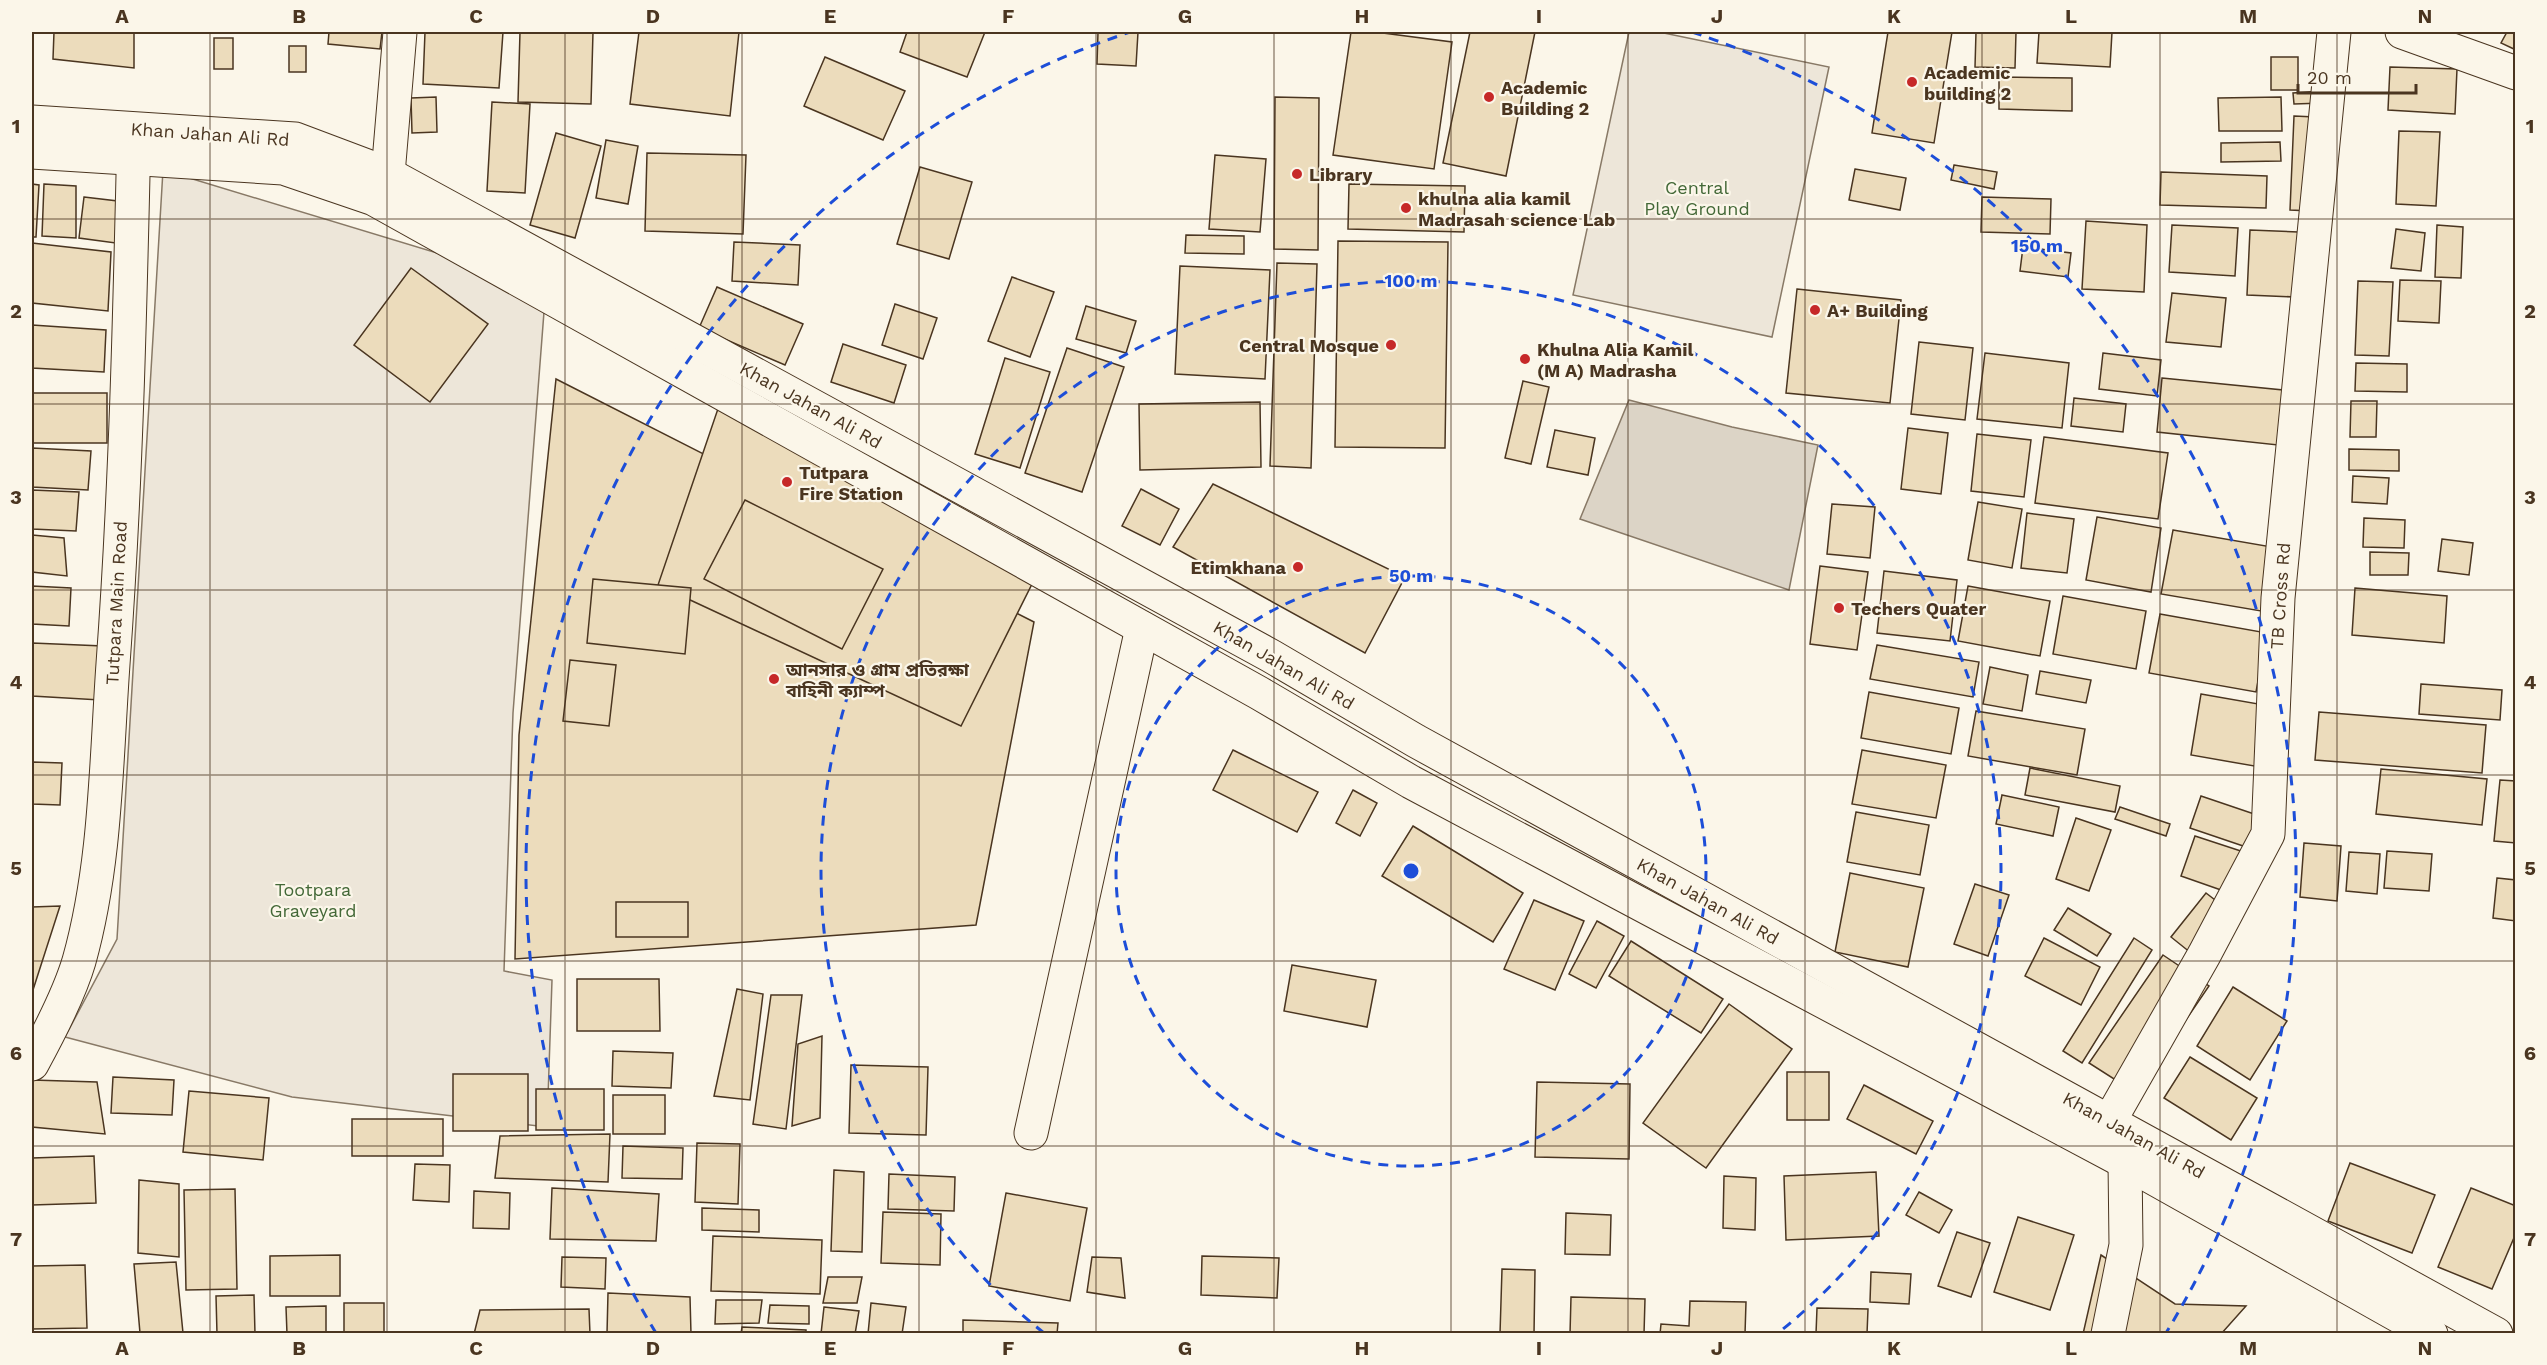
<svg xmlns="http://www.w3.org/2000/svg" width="2547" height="1365" font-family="'Work Sans','Noto Sans Bengali',sans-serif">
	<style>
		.green { fill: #ede6d9; stroke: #887966; stroke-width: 1.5 }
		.water { fill: #dcd4c6; stroke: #887966; stroke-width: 1.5 }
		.building { fill: #ecdcbc; stroke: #4a3520; stroke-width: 1.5 }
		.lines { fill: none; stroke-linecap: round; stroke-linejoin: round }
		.minor-casing { stroke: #4a3520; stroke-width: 35 }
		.highway-casing { stroke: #4a3520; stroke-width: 35 }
		.minor { stroke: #fbf6e9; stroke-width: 33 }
		.highway { stroke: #fbf6e9; stroke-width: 33 }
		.grid { fill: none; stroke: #4a3520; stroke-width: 1.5; stroke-opacity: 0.55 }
		.ring { fill: none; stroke: #1d4ed8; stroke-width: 3; stroke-dasharray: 10 8 }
		.poi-dot { fill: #c62828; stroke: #fbf6e9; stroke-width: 2 }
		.labels { text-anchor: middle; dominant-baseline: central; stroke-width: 4.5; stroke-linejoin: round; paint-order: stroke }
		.poi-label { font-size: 18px; font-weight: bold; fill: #4a3520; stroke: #fbf6e9; text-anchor: start }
		.street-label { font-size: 18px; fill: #4a3520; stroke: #fbf6e9 }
		.park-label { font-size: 18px; fill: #436837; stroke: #fbf6e9 }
		.centre { fill: #1d4ed8; stroke: #fbf6e9; stroke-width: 3 }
		.ring-label { font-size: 18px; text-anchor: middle; font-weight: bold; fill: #1d4ed8; stroke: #fbf6e9; stroke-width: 4.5; stroke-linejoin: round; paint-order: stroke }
		.neatline { fill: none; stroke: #4a3520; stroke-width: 2 }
		.grid-label { font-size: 20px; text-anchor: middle; font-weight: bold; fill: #4a3520 }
	</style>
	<rect width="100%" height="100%" fill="#fbf6e9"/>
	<g class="green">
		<path d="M1629,32H1659L1829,67L1772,337L1573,295Z"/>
		<path d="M163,170L546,286L513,713L504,971L552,980L547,1127L292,1097L65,1037L117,939Z"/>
	</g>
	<path class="water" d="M1629,400L1732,427L1818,445L1789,590L1580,519Z"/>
	<g class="building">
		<path d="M54,32H134V68L53,59Z"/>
		<path d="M329,32H382L380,49L328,44Z"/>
		<path d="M425,32H503L499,88L423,84Z"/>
		<path d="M520,32H593L591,104L518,102Z"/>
		<path d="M639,32H739L730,116L630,104Z"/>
		<path d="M907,32H985L967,77L900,52Z"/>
		<path d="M1098,32H1138L1136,66L1097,64Z"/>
		<path d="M1351,32H1375L1452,42L1434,169L1333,155Z"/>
		<path d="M1470,32H1535L1506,176L1443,163Z"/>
		<path d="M1888,32H1952L1934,143L1872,133Z"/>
		<path d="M1976,32H2016L2015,68L1975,67Z"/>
		<path d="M2039,32H2112L2110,67L2037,63Z"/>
		<path d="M2507,32H2516V50L2501,43Z"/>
		<rect x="214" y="38" width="19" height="31"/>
		<rect x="289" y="46" width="17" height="26"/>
		<path d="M825,57L905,91L883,140L804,106Z"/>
		<rect x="2271" y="57" width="27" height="33"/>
		<path d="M2390,67L2457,69L2455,114L2388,110Z"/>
		<path d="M1999,77L2072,78V111L1999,109Z"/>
		<path d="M2322,91L2323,103L2294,104L2293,93Z"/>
		<path d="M436,97L437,132L412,133L411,98Z"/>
		<path d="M1275,97L1319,98L1318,250L1274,249Z"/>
		<path d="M2281,97L2282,131H2219L2218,98Z"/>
		<path d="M492,102L530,104L525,193L487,191Z"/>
		<path d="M2294,116L2336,118L2332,212L2290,210Z"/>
		<path d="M2399,131L2440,132L2436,206L2396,204Z"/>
		<path d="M556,133L601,146L575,238L530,225Z"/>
		<path d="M606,140L638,146L628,204L596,198Z"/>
		<path d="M2280,142L2281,161L2221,162V143Z"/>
		<path d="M647,153L746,155L743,234L645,231Z"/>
		<path d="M1215,155L1266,159L1260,232L1209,229Z"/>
		<path d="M1954,165L1997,172L1994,189L1951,180Z"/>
		<path d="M920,167L972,182L949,259L897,244Z"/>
		<path d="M1855,169L1906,178L1900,210L1849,200Z"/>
		<path d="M2161,172L2267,176L2266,208L2160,205Z"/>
		<path d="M32,184L39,185L36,237H32Z"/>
		<path d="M44,184L76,186V238L42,236Z"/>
		<path d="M1349,184L1465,186L1464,232L1348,229Z"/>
		<path d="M84,197L126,202L123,244L79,238Z"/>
		<path d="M1982,197L2051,199L2050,234L1981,232Z"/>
		<path d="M2086,221L2147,225L2144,292L2082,289Z"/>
		<path d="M2172,225L2238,228L2235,276L2169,272Z"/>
		<path d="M2437,225L2463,227L2461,278L2435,277Z"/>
		<path d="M2396,229L2425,233L2421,271L2391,268Z"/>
		<path d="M2250,230L2298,232L2295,297L2247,295Z"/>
		<path d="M1186,235L1244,236V254L1185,253Z"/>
		<path d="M1338,241L1448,242L1445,448L1335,447Z"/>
		<path d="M734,242L800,245L798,285L732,281Z"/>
		<path d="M32,243L111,252L108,311L32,303Z"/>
		<path d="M2023,247L2071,253L2068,277L2020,271Z"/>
		<path d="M1277,263L1317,264L1311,468L1270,466Z"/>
		<path d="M1180,266L1270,270L1265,379L1175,374Z"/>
		<path d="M411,268L488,324L430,402L354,345Z"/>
		<path d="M1012,277L1054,292L1030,357L988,341Z"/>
		<path d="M2400,280L2441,281L2439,323L2398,321Z"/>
		<path d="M2358,281L2393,282L2389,356L2355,355Z"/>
		<path d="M717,287L803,324L785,365L699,328Z"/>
		<path d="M1797,289L1901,300L1890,403L1786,393Z"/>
		<path d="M2172,293L2226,298L2221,347L2166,342Z"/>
		<path d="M895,304L937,318L923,359L882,345Z"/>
		<path d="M1086,306L1136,321L1126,353L1076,339Z"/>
		<path d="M32,325L106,330L104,372L32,368Z"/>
		<path d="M1919,342L1973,348L1965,420L1911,414Z"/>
		<path d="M843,344L906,365L894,403L831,382Z"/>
		<path d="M1067,348L1124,367L1082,492L1025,473Z"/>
		<path d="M1985,353L2069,363L2062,428L1977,419Z"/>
		<path d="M2103,353L2161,360L2157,396L2099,389Z"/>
		<path d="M1005,358L1050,372L1020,468L975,454Z"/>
		<path d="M2356,363L2407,364V392L2355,391Z"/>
		<path d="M2162,378L2283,390L2278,445L2157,432Z"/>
		<path d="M556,379L1034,622L976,925L515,959L519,735Z"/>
		<path d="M1523,381L1549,387L1531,464L1505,458Z"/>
		<rect x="32" y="393" width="75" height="50"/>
		<path d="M723,394L1039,570L961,726L658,585Z"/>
		<path d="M2074,398L2126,404L2123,432L2071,426Z"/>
		<path d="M2351,401H2377L2376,437H2350Z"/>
		<path d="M1260,402L1261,467L1140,470L1139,404Z"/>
		<path d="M1908,428L1948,433L1941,494L1901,489Z"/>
		<path d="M1555,430L1595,438L1588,475L1547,467Z"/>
		<path d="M1977,434L2031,440L2024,497L1971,491Z"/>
		<path d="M2044,437L2168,453L2158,519L2035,503Z"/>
		<path d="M32,448L91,451L88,490L32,487Z"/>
		<path d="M2349,449L2399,450V471L2349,470Z"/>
		<path d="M2353,476L2389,478L2387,504L2352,502Z"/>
		<path d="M1213,484L1405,577L1365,653L1173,547Z"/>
		<path d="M1141,489L1179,509L1160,545L1122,526Z"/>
		<path d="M32,490L79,492L76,531L32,529Z"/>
		<path d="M745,500L883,569L842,649L704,579Z"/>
		<path d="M1978,502L2022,509L2012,568L1968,560Z"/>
		<path d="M1832,504L1875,507L1870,558L1827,554Z"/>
		<path d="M2027,513L2074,519L2067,573L2021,568Z"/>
		<path d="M2097,517L2161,528L2151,592L2086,580Z"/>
		<path d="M2364,518L2405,520L2404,548L2363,547Z"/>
		<path d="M2173,530L2272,547L2261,611L2161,594Z"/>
		<path d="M32,535L64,538L67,576L32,572Z"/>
		<path d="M2442,539L2473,543L2469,575L2438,571Z"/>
		<path d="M2370,552L2409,553L2408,575H2370Z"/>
		<path d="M1820,566L1868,572L1857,650L1810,644Z"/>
		<path d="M1884,571L1957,580L1950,641L1877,633Z"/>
		<path d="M593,579L691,588L685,654L587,643Z"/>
		<path d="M32,586L71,588L69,626L32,624Z"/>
		<path d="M1968,586L2050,601L2040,656L1958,641Z"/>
		<path d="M2355,588L2447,596L2444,643L2352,635Z"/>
		<path d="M2063,596L2146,611L2136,669L2053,654Z"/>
		<path d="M2160,614L2267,633L2256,692L2149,673Z"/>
		<path d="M32,643L103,646L100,700L32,696Z"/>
		<path d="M1877,645L1979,662L1973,697L1870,679Z"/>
		<path d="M570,660L616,665L609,726L563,721Z"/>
		<path d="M1990,667L2028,675L2022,711L1983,704Z"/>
		<path d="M2040,671L2091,680L2086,703L2036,694Z"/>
		<path d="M2421,684L2502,690L2500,720L2419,714Z"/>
		<path d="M1869,692L1959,708L1951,754L1861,738Z"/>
		<path d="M2201,694L2270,706L2260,767L2191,755Z"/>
		<path d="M1976,711L2085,729L2077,775L1968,756Z"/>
		<path d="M2319,712L2486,725L2482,773L2315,760Z"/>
		<path d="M1233,750L1318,792L1297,832L1213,790Z"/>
		<path d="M1862,750L1946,765L1936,818L1852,804Z"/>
		<path d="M32,762L62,763L60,805L32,804Z"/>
		<path d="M2030,768L2120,786L2115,812L2025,795Z"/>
		<path d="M2381,769L2487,779L2482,825L2376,814Z"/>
		<path d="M2500,780L2516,781V843L2494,841Z"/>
		<path d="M1353,790L1377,803L1360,836L1336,823Z"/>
		<path d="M2002,795L2059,807L2053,836L1996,824Z"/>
		<path d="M2201,796L2266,818L2255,850L2190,828Z"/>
		<path d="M2120,807L2170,824L2166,836L2115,819Z"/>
		<path d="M1856,812L1929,825L1920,875L1847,862Z"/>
		<path d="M2076,818L2111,830L2089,891L2056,879Z"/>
		<path d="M1413,826L1523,893L1493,942L1382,876Z"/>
		<path d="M2195,836L2256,856L2241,897L2181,876Z"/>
		<path d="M2304,843L2341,846L2337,901L2300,897Z"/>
		<path d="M2387,851L2432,854L2429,891L2384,888Z"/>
		<path d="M2349,852L2380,854L2377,894L2346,891Z"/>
		<path d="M1850,873L1924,888L1908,967L1835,952Z"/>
		<path d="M2497,878L2516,880V921L2493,918Z"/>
		<path d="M1975,884L2009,895L1988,956L1954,944Z"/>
		<path d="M2206,893L2241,920L2206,965L2171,937Z"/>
		<path d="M1534,900L1584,921L1555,990L1504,969Z"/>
		<rect x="616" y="902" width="72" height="35"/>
		<path d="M60,906L32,993V907Z"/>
		<path d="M2068,908L2111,934L2097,956L2054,930Z"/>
		<path d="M1597,921L1624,936L1596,988L1569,974Z"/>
		<path d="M2044,938L2100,967L2081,1005L2025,976Z"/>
		<path d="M2134,938L2152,950L2082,1063L2063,1051Z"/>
		<path d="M1631,941L1723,999L1701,1033L1609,976Z"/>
		<path d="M2163,955L2209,986L2136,1093L2089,1063Z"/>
		<path d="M1292,965L1376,980L1367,1027L1284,1011Z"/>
		<path d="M577,979H659L660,1031H577Z"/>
		<path d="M2233,987L2287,1021L2250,1080L2197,1046Z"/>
		<path d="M737,989L763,994L750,1100L714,1096Z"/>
		<path d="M771,995H802L786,1129L753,1124Z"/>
		<path d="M1729,1004L1792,1049L1706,1168L1643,1123Z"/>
		<path d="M822,1036L820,1118L792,1126L798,1044Z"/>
		<path d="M613,1051L673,1053L671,1088L612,1086Z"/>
		<path d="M2190,1057L2257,1098L2231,1140L2164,1098Z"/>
		<path d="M851,1065L928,1067L926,1135L849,1133Z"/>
		<rect x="1787" y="1072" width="42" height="48"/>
		<rect x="453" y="1074" width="75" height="57"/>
		<path d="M113,1077L174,1080L172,1115L111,1113Z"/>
		<path d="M32,1080L97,1082L105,1134L32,1127Z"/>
		<path d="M1537,1082L1630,1084L1629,1159L1535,1157Z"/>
		<path d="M1864,1085L1933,1121L1916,1154L1847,1119Z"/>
		<rect x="536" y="1089" width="68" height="41"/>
		<path d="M189,1091L269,1098L263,1160L183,1152Z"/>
		<rect x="613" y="1095" width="52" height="39"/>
		<rect x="352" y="1119" width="91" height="37"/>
		<path d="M610,1134L608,1182L495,1178L500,1136Z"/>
		<path d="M697,1143L740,1144L738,1204L695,1202Z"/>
		<path d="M623,1146L683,1148L682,1179L622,1178Z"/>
		<path d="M94,1156L96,1203L32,1205V1158Z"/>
		<path d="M2350,1163L2435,1195L2412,1253L2328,1221Z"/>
		<path d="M415,1164L450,1165L449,1202L413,1200Z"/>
		<path d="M834,1170L864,1172L862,1252L831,1251Z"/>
		<path d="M1876,1172L1879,1236L1786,1240L1784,1176Z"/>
		<path d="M889,1174L955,1177L954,1211L888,1209Z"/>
		<path d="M1724,1176L1756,1178L1755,1230L1723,1228Z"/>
		<path d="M139,1180L179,1184V1257L138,1253Z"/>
		<path d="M552,1188L659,1194L656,1241L550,1239Z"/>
		<path d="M2471,1188L2516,1206V1233L2492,1289L2438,1267Z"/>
		<path d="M235,1189L237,1289L186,1290L184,1190Z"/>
		<path d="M474,1191L510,1193L509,1229L473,1228Z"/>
		<path d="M1919,1192L1952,1210L1939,1233L1906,1215Z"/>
		<path d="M1006,1193L1087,1208L1070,1301L989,1286Z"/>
		<path d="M702,1208L759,1210V1232L702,1230Z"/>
		<path d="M883,1212L941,1214L940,1265L881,1263Z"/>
		<path d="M1566,1213L1611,1215L1610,1255L1565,1254Z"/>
		<path d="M2018,1217L2074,1235L2050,1310L1994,1292Z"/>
		<path d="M1957,1232L1990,1243L1971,1297L1938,1286Z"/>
		<path d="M713,1236L822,1240L820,1294L711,1291Z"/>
		<path d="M340,1255V1296H270V1256Z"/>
		<path d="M2101,1255L2175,1304L2246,1306L2221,1334H2083Z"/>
		<path d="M1202,1256L1279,1258L1277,1298L1201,1295Z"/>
		<path d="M562,1257L606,1258L605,1289L561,1287Z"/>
		<path d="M1092,1257L1121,1258L1125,1298L1087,1292Z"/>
		<path d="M176,1262L183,1333H140L134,1264Z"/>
		<path d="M85,1265L87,1328L32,1329V1266Z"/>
		<path d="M1502,1269L1535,1270L1534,1334H1500Z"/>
		<path d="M1871,1272L1911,1274L1909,1304L1870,1302Z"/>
		<path d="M828,1277H862L857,1303H823Z"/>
		<path d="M608,1293L690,1297L691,1334H607Z"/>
		<path d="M254,1295L255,1334H217L216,1296Z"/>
		<path d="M1571,1297L1645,1299L1644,1334H1570Z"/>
		<path d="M716,1300H762L759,1323L715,1324Z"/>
		<path d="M1690,1301L1746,1302L1745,1334H1660L1661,1324L1689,1326Z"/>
		<rect x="344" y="1303" width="40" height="31"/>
		<path d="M871,1303L906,1307L902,1334H868Z"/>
		<path d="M770,1305L809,1306V1324L768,1323Z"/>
		<path d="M326,1306V1334H287L286,1307Z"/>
		<path d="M824,1307L859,1311L855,1334H821Z"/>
		<path d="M1817,1308L1868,1309L1867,1334H1816Z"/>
		<path d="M589,1309L590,1334H474L480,1310Z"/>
		<path d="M963,1320L1058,1323L1057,1334H963Z"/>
		<path d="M742,1327L806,1330V1334H741Z"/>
	</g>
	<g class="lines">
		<defs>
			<g id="minor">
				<path d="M2402,32L2516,73"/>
				<path d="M388,174L400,32"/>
				<path d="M32,1064C49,1033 69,995 79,961C106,865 106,763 113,664C126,487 130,309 134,132"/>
				<path d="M1031,1133L1142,628"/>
				<path d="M2108,1334L2126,1245L2125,1162L2109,1122L2204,955L2268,834L2278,598L2334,32"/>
			</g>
			<g id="highway">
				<path d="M32,122L295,139L388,174L1271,656L1416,741L2496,1334"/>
				<path d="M32,152L283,168L374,199L1259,693L1411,782L2125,1162L2431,1334"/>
			</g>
		</defs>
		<use href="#minor" class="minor-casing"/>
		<use href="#highway" class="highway-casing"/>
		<use href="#minor" class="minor"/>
		<use href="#highway" class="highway"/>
	</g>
	<path class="grid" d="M210,32V1334M387,32V1334M565,32V1334M742,32V1334M919,32V1334M1096,32V1334M1274,32V1334M1451,32V1334M1628,32V1334M1805,32V1334M1982,32V1334M2160,32V1334M2337,32V1334M32,219H2516M32,404H2516M32,590H2516M32,775H2516M32,961H2516M32,1146H2516"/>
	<g class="ring">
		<circle cx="1411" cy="871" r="295"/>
		<path d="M1044 1333A590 590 0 1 1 1778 1333"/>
		<path d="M656 1333A885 885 0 0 1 1130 32M1692 32A885 885 0 0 1 2166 1333"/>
	</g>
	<g class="poi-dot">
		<circle cx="1912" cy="82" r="6"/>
		<circle cx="1489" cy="97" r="6"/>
		<circle cx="1297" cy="174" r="6"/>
		<circle cx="1406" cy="208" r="6"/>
		<circle cx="1815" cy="310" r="6"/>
		<circle cx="1391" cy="345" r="6"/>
		<circle cx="1525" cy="359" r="6"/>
		<circle cx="787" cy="482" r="6"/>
		<circle cx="1298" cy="567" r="6"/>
		<circle cx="1839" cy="608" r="6"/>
		<circle cx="774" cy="679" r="6"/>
	</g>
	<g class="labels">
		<g class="poi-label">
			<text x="1924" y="72">Academic<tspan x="1924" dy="21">building 2</tspan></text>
			<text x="1501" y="87">Academic<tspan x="1501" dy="21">Building 2</tspan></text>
			<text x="1309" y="174">Library</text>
			<text x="1418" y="198">khulna alia kamil<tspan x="1418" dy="21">Madrasah science Lab</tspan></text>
			<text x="1827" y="310">A+ Building</text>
			<text x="1379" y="345" text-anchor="end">Central Mosque</text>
			<text x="1537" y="349">Khulna Alia Kamil<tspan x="1537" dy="21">(M A) Madrasha</tspan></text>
			<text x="799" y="472">Tutpara<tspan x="799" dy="21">Fire Station</tspan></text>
			<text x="1286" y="567" text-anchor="end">Etimkhana</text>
			<text x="1851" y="608">Techers Quater</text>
			<text x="786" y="669">আনসার ও গ্রাম প্রতিরক্ষা<tspan x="786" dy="21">বাহিনী ক্যাম্প</tspan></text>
		</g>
		<g class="street-label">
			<text transform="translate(210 134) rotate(4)">Khan Jahan Ali Rd</text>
			<text transform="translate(811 405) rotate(29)">Khan Jahan Ali Rd</text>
			<text transform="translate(2280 596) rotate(-86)">TB Cross Rd</text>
			<text transform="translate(116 603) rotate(-87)">Tutpara Main Road</text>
			<text transform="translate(1284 665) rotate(30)">Khan Jahan Ali Rd</text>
			<text transform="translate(1708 901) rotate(29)">Khan Jahan Ali Rd</text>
			<text transform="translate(2134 1135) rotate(29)">Khan Jahan Ali Rd</text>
		</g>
		<g class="park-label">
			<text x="1697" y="187">Central<tspan x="1697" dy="21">Play Ground</tspan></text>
			<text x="313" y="889">Tootpara<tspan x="313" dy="21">Graveyard</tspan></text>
		</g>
	</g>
	<circle cx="1411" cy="871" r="9" class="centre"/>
	<g class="ring-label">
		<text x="2037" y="252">150 m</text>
		<text x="1411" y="287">100 m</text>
		<text x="1411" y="582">50 m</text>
	</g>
	<rect width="2547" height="1365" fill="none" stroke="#fbf6e9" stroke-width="66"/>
	<path d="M2298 84v9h118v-9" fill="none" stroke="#4a3520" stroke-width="3"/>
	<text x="2307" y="84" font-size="18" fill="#4a3520" stroke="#fbf6e9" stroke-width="4.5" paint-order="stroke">20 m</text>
	<rect x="33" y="33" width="2481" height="1299" class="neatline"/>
	<g class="grid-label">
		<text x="122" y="23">A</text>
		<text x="299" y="23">B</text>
		<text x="476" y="23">C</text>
		<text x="653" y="23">D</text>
		<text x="830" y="23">E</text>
		<text x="1008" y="23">F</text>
		<text x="1185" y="23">G</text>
		<text x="1362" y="23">H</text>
		<text x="1539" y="23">I</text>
		<text x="1717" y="23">J</text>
		<text x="1894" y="23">K</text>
		<text x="2071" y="23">L</text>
		<text x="2248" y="23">M</text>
		<text x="2425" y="23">N</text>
		<text x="16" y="133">1</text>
		<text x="2530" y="133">1</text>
		<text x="16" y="318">2</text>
		<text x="2530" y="318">2</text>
		<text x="16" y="504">3</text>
		<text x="2530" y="504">3</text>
		<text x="16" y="689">4</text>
		<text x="2530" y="689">4</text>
		<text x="16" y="875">5</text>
		<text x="2530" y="875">5</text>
		<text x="16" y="1060">6</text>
		<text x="2530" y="1060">6</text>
		<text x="16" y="1246">7</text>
		<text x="2530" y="1246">7</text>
		<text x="122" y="1355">A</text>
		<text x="299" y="1355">B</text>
		<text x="476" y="1355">C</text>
		<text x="653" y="1355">D</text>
		<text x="830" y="1355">E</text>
		<text x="1008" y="1355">F</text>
		<text x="1185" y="1355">G</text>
		<text x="1362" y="1355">H</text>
		<text x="1539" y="1355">I</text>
		<text x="1717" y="1355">J</text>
		<text x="1894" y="1355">K</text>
		<text x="2071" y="1355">L</text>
		<text x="2248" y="1355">M</text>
		<text x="2425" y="1355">N</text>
	</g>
</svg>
